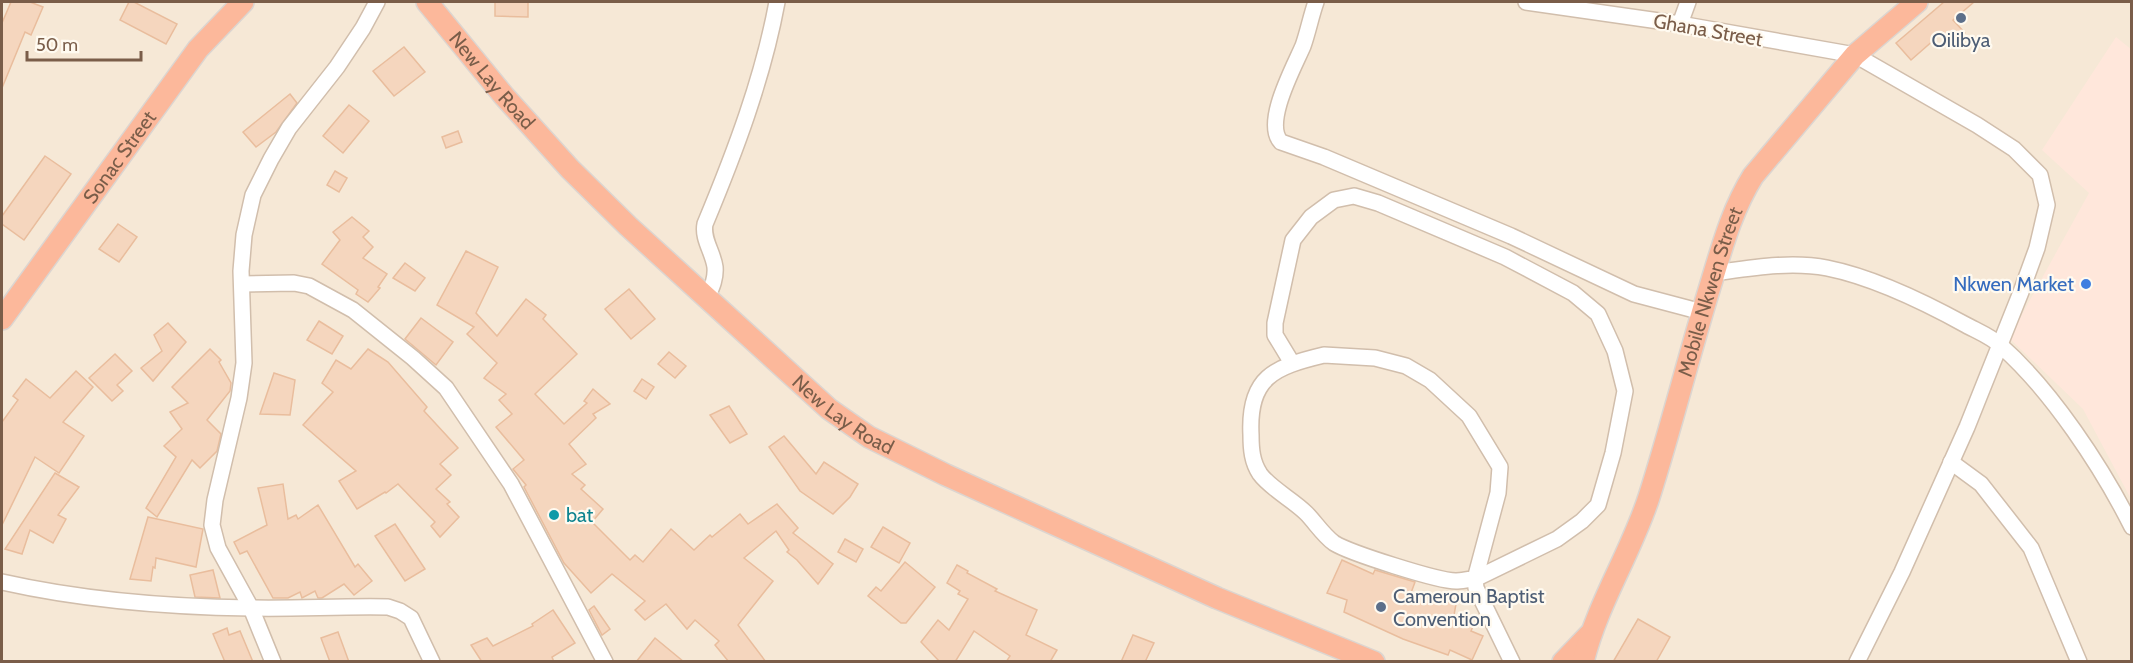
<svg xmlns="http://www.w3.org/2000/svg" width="2133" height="663" font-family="Cabin,sans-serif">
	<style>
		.residential { fill: #f6e8d6 }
		.commercial { fill: #ffe7db }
		.building { fill: #f5d6be; stroke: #e9bd9d; stroke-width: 1.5 }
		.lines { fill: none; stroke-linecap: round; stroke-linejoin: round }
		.minor-casing { stroke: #d1beac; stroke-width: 18 }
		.highway-casing { stroke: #dcd5d0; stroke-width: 24 }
		.minor { stroke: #fff; stroke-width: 15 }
		.highway { stroke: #fcb89b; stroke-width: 21 }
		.service-dot { fill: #5c6f8a; stroke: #fffaf0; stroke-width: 2 }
		.shop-dot { fill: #3f7fe0; stroke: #fffaf0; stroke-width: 2 }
		.culture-dot { fill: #0f9aa8; stroke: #fffaf0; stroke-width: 2 }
		.labels { text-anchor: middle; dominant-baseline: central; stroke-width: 4.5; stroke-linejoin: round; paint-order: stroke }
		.street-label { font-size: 20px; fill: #7a5d49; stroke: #fffaf0 }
		.service-label { font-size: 20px; fill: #4e5e75; stroke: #fffaf0 }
		.shop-label { font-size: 20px; fill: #366cbe; stroke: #fffaf0; text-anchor: end }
		.culture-label { font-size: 20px; fill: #0d838f; stroke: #fffaf0; text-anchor: start }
	</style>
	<rect width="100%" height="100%" fill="#fef6e8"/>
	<rect class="residential" x="2" y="2" width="2129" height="659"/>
	<path class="commercial" d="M2116,37L2132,50L2131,499L2083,409L2009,338L2089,193L2042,150Z"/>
	<g class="building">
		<path d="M11,2H30L43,7L31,35L25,32L2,88V23Z"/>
		<path d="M129,2H134L177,24L166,44L120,20Z"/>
		<path d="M495,2H528V17L495,16Z"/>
		<path d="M1944,2H1974L1953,20L1965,33L1953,44L1943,32L1911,60L1896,43Z"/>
		<path d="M404,47L425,72L394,96L373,71Z"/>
		<path d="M290,94L297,103L276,132L256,147L243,132Z"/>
		<path d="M349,105L369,121L343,153L323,136Z"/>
		<path d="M458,131L462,142L446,148L442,137Z"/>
		<path d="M45,156L71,174L24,240L2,224V216Z"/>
		<path d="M335,171L347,178L339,192L327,185Z"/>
		<path d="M352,217L369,231L363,237L373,247L363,258L387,274L378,287L380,288L368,302L356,294L358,290L322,264L340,240L333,232Z"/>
		<path d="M118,224L137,237L119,262L99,249Z"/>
		<path d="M466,251L498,267L476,313L497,336L526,299L546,315L543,319L577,354L535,394L564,424L587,403L584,401L593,389L610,404L593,414L596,418L569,444L586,464L572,474L585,485L581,489L603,509L592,522L630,560L635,555L643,562L671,529L694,550L710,535L712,537L740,514L748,524L777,504L798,528L793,533L833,564L818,584L797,560L787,552L789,550L776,531L744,558L773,581L738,625L766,662H729L715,645L719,641L695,620L687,629L666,604L645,620L635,610L645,601L612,574L591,593L564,563L524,487L526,485L513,469L524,460L496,427L512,414L499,400L506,394L484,378L497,363L467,334L474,327L437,305Z"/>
		<path d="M405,263L425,278L415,291L393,278Z"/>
		<path d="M629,289L655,319L631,339L605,309Z"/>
		<path d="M421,318L453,342L436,365L405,339Z"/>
		<path d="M319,321L343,336L332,354L307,340Z"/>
		<path d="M168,323L186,342L153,381L141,368L162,351L154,335Z"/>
		<path d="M210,349L221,360L219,362L231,383L230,391L207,420L221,434L217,451L200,468L192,460L157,517L146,508L176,457L164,446L182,429L170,412L188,403L172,387Z"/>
		<path d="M368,349L388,362L427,407L424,411L458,448L440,464L451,475L436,489L450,502L447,504L459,517L440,537L431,526L435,522L398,484L386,493L385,492L357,509L339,481L356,471L303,425L333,392L322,383L336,360L351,369Z"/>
		<path d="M669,352L686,366L675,378L658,364Z"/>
		<path d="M115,354L132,371L117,385L123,391L112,401L89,378Z"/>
		<path d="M76,371L93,387L63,422L84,436L59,473L35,457L2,525V422L18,400L13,396L26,379L50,398Z"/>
		<path d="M274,373L295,380L290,415L260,414Z"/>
		<path d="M642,379L654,387L646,399L634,391Z"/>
		<path d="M729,406L747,434L730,443L710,415Z"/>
		<path d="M784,436L816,474L824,462L858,484L850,497L833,514L800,491L769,447Z"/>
		<path d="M55,473L79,487L58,515L66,519L53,543L30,530L22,554L5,549Z"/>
		<path d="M283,484L288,519L296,515L298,519L318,505L355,567L358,564L372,581L354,595L344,584L322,598H318L315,591L302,598L300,592L288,598H273L247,551L240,554L234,542L267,525L258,488Z"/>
		<path d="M148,517L203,529L196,567L156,558L155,568L153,567L151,581L130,579Z"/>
		<path d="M395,524L425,569L405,581L375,536Z"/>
		<path d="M883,527L910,543L899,563L871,547Z"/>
		<path d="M845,539L863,549L856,562L838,552Z"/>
		<path d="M1342,560L1373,574L1375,570L1415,582L1411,593L1456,604L1454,615L1474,624L1471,631L1483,636L1472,660L1450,650L1448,655L1403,639L1344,612L1347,600L1327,593Z"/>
		<path d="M905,562L935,587L906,623H901L868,596L876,587L881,591Z"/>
		<path d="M957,565L968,571L967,573L997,589L995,591L1037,610L1026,635L1057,650L1050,662H1006L1010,656L974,631L955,662H940L921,642L938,620L949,630L968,599L958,594L960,591L947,583Z"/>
		<path d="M213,570L220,598L195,597L190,575Z"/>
		<path d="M594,606L610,629L602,635L589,610Z"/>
		<path d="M553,610L575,643L552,657L554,662H482L471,645L487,638L493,646L533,626L532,624Z"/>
		<path d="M1638,619L1670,637L1656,662H1613Z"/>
		<path d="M227,628L229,635L240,631L253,662H225L213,634Z"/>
		<path d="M338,632L349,662H330L321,638Z"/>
		<path d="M1133,635L1154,643L1145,662H1121Z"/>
		<path d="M655,638L684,662H636Z"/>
	</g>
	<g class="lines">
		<defs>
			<g id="minor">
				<path d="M1316,2C1311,16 1308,32 1303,46C1294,67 1263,123 1281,142L1324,157L1511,236L1634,294L1702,312"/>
				<path d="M1526,2L1680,24L1855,55L1977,125L2014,149L2040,175L2047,205L2037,248L2021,292L1967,427L1902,572L1857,662"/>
				<path d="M1680,24L1688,2"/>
				<path d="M1714,273C1751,268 1790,261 1827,268C1872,277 1926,303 1966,325C1977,331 1992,337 2001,346C2051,390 2102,467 2132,527"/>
				<path d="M242,284L294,283L309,286L353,310L413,358L446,388L511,484L605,662"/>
				<path d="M708,296C712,287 716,278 715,267C713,252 702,239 705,224C735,152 763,78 777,2"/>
				<path d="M1324,355L1375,358L1406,366L1430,380L1469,416L1500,467L1498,493L1475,579C1469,579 1462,581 1456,581C1438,581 1350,553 1334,543C1323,535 1315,522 1306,513C1293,500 1270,488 1260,474C1252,462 1251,449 1251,435C1248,377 1274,367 1324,355Z"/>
				<path d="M1292,363L1275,335V323L1293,240L1311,217L1334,200L1354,196L1378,203L1505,257L1573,293L1598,314L1615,351L1625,391L1613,453L1598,505L1582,521L1557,539L1475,579L1476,588L1512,662"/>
				<path d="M1951,462L1981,484L2031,548L2079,662"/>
				<path d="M2,582C82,600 168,607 251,608C296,609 342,606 388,607L400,611L411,618L432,662"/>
				<path d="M273,662L251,608L218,548L212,525L215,500L239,398L244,363L241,271L244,235L253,195L271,159L289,128L337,67L363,28L377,2"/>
			</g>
			<g id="highway">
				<path id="s1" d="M427,2L504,96L570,169L628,226L829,409L869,437L946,475L1217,598L1374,662"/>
				<path id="s2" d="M2,319L198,49L243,2"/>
				<path d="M1563,662L1589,635"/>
				<path id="s3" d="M1583,662C1597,604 1631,553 1649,497C1671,428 1688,359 1709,290C1721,251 1731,211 1753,176L1855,55L1917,2"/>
			</g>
		</defs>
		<use href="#minor" class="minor-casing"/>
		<use href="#highway" class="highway-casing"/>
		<use href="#minor" class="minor"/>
		<use href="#highway" class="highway"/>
	</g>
	<g class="service-dot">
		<circle cx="1961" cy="18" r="6"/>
		<circle cx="1381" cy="607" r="6"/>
	</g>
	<circle class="shop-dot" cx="2086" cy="284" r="6"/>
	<circle class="culture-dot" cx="554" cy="515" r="6"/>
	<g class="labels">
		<g class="street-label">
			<text transform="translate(1708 30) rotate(10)">Ghana Street</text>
			<text stroke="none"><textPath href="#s1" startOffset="102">New Lay Road</textPath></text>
			<text stroke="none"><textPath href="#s2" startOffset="200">Sonac Street</textPath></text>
			<text stroke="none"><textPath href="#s3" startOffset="392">Mobile Nkwen Street</textPath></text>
			<text stroke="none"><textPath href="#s1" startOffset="588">New Lay Road</textPath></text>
		</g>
		<g class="service-label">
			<text x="1961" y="40">Oilibya</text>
			<text x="1393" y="596" text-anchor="start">Cameroun Baptist<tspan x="1393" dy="23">Convention</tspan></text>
		</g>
		<g class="shop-label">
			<text x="2074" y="284">Nkwen Market</text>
		</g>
		<g class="culture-label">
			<text x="566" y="515">bat</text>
		</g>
	</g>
	<rect width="2133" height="663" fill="none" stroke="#7a5d49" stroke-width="6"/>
	<path d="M27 51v9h114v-9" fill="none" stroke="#7a5d49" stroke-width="3"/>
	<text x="36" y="51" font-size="18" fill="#7a5d49" stroke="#fffaf0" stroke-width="4.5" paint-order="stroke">50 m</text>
</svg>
